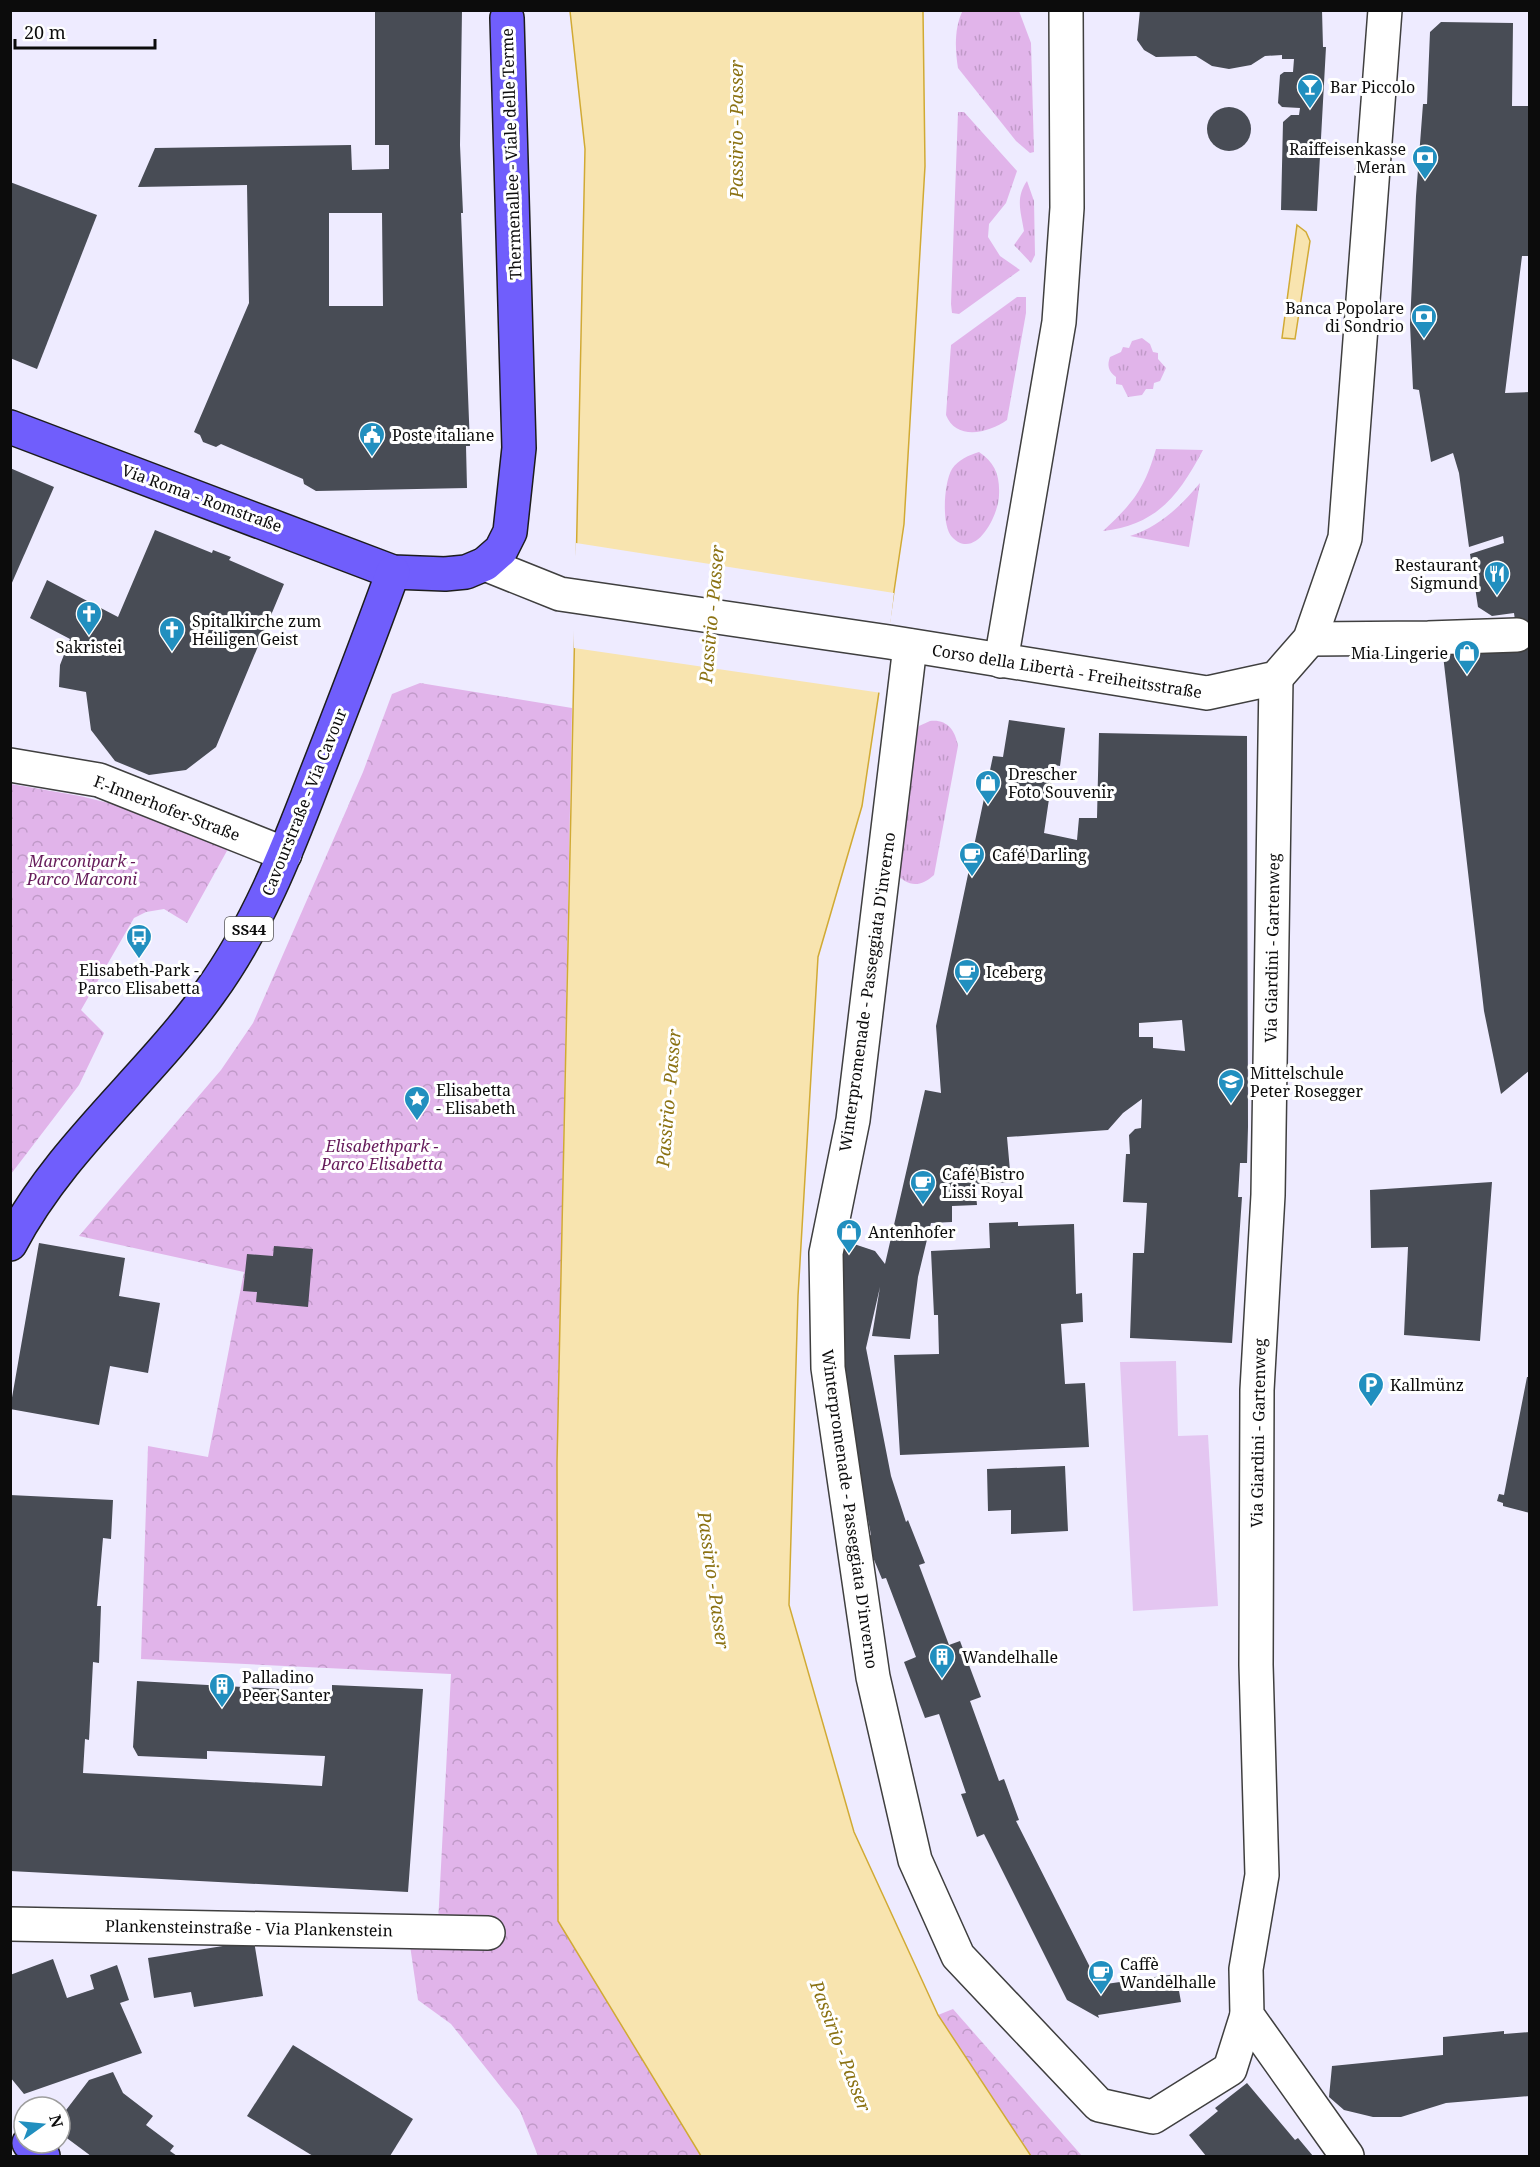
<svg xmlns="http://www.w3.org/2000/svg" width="1540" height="2167" font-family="'Noto Serif',serif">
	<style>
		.grass { fill: url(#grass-tufts) }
		.park { fill: url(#park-crowns) }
		.pitch { fill: #e4c6f1 }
		.water { fill: #f8e4af; stroke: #d1aa34; stroke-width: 1.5 }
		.pier { fill: #eeebff }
		.building { fill: #484c55; fill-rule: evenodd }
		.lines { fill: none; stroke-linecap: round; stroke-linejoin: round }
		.minor-casing { stroke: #3f3f3f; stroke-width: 36 }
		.major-casing { stroke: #1d1d1d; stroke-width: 36 }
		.minor { stroke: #fff; stroke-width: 33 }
		.major { stroke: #705efc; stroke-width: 33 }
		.labels { text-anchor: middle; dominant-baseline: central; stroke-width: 6; stroke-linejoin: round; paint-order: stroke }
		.shield { fill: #fff; stroke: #555; stroke-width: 1.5 }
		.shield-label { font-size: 15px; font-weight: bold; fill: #0c0c0c }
		.poi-label { font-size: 16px; fill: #0c0c0c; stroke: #fff; text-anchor: start }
		.street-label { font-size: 16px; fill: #0c0c0c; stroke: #fff }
		.park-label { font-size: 16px; font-style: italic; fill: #651b5a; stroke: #fff }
		.water-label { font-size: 18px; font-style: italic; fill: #8b7213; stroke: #fff }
	</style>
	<defs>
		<pattern id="grass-tufts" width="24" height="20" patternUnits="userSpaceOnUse" patternTransform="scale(1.5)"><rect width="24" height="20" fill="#e1b4ea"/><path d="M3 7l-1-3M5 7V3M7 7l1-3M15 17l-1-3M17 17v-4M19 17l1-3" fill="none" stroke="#c09ac8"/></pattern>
		<pattern id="park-crowns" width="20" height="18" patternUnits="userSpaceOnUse" patternTransform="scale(1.5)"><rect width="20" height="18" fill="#e1b4ea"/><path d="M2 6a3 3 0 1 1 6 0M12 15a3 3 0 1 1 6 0" fill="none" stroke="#c09ac8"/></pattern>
	</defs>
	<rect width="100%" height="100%" fill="#eeebff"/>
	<g class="grass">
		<path d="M963,10L1019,11L1031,43L1034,152L1030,153L1016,141L958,68C955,49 954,28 963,10Z"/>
		<path d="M958,112H964L1017,171L1006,203L989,224L988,237L1000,256L1020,270L959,314L952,313L951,304Z"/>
		<path d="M1027,181L1034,201L1035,255L1031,263L1014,245L1024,231C1021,212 1015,198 1027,181Z"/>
		<path d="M1017,297H1026V313L1007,420C989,433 956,441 946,415L951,345Z"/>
		<path d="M1142,338L1150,344L1153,352L1158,353V359L1166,368L1160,381L1154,383L1153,389H1146L1142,395L1128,397L1122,385L1116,384V377C1108,371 1107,365 1110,357L1121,352L1123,347L1129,348L1132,341Z"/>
		<path d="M1156,449L1203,450C1179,495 1157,525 1103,531C1133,503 1144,490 1156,449Z"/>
		<path d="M979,452C995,463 1000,475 999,495C999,514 976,562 952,537C941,525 944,482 952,469C958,460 969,455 979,452Z"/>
		<path d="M1200,483L1189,547L1130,536C1159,527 1181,506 1200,483Z"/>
		<path d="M930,721C947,719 955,730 958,746L934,875C920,888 907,887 895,872L914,736L919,726Z"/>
	</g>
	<g class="park">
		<path d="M420,683L572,708L557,1462L558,1921L701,2156H538L520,2111L451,2024L418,2000L407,1925L438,1924L451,1674L141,1659L148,1446L208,1457L244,1272L79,1236L221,1070L253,1023L363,772L392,694Z"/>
		<path d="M11,784L80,796L170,818L228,849L187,923L164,909L146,912L134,918L81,1010L104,1033L79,1085L11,1174Z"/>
		<path d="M953,2009L1082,2156H1031L938,2015Z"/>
	</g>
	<path class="pitch" d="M1176,1361L1178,1436L1208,1435L1218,1606L1133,1611L1120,1362Z"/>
	<g class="water">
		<path d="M570,11H923L925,166L904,524L862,806L818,957L798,1296L789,1605L854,1832L938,2015L1031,2156H701L558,1921L557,1462L585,149Z"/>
		<path d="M1297,225L1306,232L1310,241L1295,339L1282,338Z"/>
	</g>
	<path class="pier" d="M576,543L894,593L882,693L574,648L572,596Z"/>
	<g class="building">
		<path d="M375,10H462L460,145L463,213H461L470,446H466L467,488L316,491L304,484L303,479L221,444L216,447L203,442L200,435L194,432L249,303L247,185L138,187L155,148L351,145L352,170L389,169V145H375ZM329,213H382L383,306H329Z"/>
		<path d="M1140,10H1322L1323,47H1326L1317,211L1281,210L1283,122L1291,115H1299L1300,108L1282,107L1278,103L1280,75L1284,72H1293L1294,59H1282V55L1265,56L1251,65L1229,69L1212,66L1196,56L1156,57L1144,50L1137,40Z"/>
		<path d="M1441,22L1513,23L1512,106H1530V256H1522L1505,393L1530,392V1070L1501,1094L1484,1011L1443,655L1519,650L1514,613L1492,616L1478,607L1470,554L1504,543L1503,536L1469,547L1459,473L1453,453L1431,462L1419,390L1413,389L1410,324L1416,196L1423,104H1427L1430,32Z"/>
		<circle cx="1229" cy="129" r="22"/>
		<path d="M10,182L97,215L37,369L10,358Z"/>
		<path d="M10,468L54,487L11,585H10Z"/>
		<path d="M155,530L212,553L213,550L231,557L229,560L284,584L216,747L186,770L149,775L115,761L91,730L86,692L59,687L60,665L70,639L30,618L47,580L118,617Z"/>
		<path d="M1009,720L1065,728L1060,766L1054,765L1044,833L1077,840L1079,818H1097L1099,733L1247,736L1248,1127L1247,1163H1240L1238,1197H1242L1232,1343L1130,1338L1133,1253H1144L1147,1203L1123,1202L1126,1154H1130L1129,1135L1135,1129L1141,1128L1142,1099L1123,1113L1108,1130L1007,1137L1011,1182L975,1184L977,1205L952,1206V1222L931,1223L918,1277L910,1339L872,1336L880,1287L866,1348L891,1476L906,1522L908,1520L925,1563L919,1565L949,1645L960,1641L981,1697L970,1701L999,1781L1004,1779L1019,1820L1016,1821L1099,1985L1176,1974L1181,2002L1098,2015L1099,2018L1067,2000L984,1834L977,1837L961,1794L966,1793L939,1714L925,1718L904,1662L916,1657L886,1578L882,1579L865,1538L871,1535L834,1346L831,1246L854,1244L875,1251L885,1264L925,1090L941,1093L936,1026L993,756L1003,757ZM1182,1020L1185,1051L1153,1048V1037H1139V1023Z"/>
		<path d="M1492,1182L1480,1341L1404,1335L1408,1247L1371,1248L1370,1190Z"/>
		<path d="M1018,1222V1226L1074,1224L1076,1294L1082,1293L1083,1322L1061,1324L1065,1384L1085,1383L1089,1447L900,1455L894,1355L939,1354L938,1315H934L931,1251L990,1248L989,1223Z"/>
		<path d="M39,1243L125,1258L119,1296L160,1303L148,1373L110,1366L99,1425L10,1409Z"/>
		<path d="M274,1246L313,1249L308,1307L256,1302L257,1292L243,1291L247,1254L273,1256Z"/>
		<path d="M1527,1377H1530V1513L1503,1506V1503L1497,1501L1499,1494L1504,1495Z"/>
		<path d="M1065,1466L1068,1531L1011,1534V1510L988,1511L987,1469Z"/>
		<path d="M10,1495L113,1500L111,1539L103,1538L97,1606H101L99,1663L93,1662L89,1740L85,1739L83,1773L322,1786L325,1756L207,1751V1759L138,1756L133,1747L137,1681L332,1692V1685L423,1689L408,1892L10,1871Z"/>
		<path d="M254,1941L263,1996L194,2007L191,1992L154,1998L148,1958Z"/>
		<path d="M53,1959L67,1998L94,1989L90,1975L117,1965L129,2000L120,2003L142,2053L24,2094L10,2077V1975Z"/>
		<path d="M1504,2031V2034L1530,2032V2096L1446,2103L1401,2117H1373L1344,2110L1329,2097L1332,2066L1443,2055V2037Z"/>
		<path d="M293,2045L413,2119L390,2156H313L247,2116Z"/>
		<path d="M113,2072L123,2093L153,2116L146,2125L174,2146L170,2151L177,2156H91L60,2133V2118L89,2080Z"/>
		<path d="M1247,2083L1295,2140L1298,2138L1313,2156H1206L1189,2135L1218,2111L1215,2108Z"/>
	</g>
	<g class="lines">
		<defs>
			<g id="minor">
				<path d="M485,564L560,594L889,642L1207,693L1276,678L1310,639L1345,538L1385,10"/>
				<path d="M1310,639L1428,638L1517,635"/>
				<path d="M910,646L853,1120L826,1253L828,1368L873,1677L915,1860L958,1956L1099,2105L1153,2117L1230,2069L1247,2015"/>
				<path d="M1001,661L1059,322L1067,208L1066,10"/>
				<path d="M1276,678L1268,1195L1257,1390L1256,1665L1262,1875L1246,1969L1247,2015L1347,2156"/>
				<path d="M10,765L99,780L285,854"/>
				<path d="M10,1924L488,1933"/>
			</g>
			<g id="major">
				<path d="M10,427L393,572L445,574L466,572L485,564L501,550L510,532L519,448L507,18"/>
				<path d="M10,1244C61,1147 148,1079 210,992C257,927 286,853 314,780C341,711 368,642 393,572"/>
				<path d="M29,2143L43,2156"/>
			</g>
		</defs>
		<use href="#minor" class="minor-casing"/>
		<use href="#major" class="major-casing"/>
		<use href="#minor" class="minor"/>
		<use href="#major" class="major"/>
	</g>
	<defs>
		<symbol id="bar-pin" viewBox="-11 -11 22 30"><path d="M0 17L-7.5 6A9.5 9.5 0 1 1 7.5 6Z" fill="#218fbf" stroke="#fff"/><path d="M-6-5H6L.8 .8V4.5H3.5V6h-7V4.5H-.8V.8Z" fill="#fff"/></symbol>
		<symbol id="bank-pin" viewBox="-11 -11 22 30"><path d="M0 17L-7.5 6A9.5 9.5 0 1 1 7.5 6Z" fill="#218fbf" stroke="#fff"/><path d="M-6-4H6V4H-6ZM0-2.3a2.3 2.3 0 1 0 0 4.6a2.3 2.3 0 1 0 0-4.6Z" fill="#fff"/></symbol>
		<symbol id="civic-pin" viewBox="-11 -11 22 30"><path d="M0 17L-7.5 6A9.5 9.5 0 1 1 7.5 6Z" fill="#218fbf" stroke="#fff"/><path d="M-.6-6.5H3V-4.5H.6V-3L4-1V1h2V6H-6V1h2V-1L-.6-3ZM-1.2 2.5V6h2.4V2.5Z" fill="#fff"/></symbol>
		<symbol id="restaurant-pin" viewBox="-11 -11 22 30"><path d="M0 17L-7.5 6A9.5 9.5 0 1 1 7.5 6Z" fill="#218fbf" stroke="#fff"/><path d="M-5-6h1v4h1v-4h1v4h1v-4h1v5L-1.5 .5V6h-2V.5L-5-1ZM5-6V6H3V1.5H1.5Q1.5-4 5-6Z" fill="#fff"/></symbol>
		<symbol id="church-pin" viewBox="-11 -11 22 30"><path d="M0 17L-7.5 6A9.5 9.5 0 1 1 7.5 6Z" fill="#218fbf" stroke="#fff"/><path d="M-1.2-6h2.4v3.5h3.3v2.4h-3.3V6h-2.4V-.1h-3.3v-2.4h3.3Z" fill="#fff"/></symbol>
		<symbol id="shop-pin" viewBox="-11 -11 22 30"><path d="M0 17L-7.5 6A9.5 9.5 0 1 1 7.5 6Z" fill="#218fbf" stroke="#fff"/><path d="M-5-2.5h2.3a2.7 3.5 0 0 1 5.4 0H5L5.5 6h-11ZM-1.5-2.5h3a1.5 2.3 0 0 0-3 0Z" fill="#fff"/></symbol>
		<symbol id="cafe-pin" viewBox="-11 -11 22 30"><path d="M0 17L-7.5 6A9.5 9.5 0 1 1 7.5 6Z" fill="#218fbf" stroke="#fff"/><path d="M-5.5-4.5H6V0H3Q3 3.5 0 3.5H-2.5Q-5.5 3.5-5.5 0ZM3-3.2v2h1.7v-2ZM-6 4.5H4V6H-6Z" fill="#fff"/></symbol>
		<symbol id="bus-pin" viewBox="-11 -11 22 30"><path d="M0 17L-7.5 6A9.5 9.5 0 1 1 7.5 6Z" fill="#218fbf" stroke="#fff"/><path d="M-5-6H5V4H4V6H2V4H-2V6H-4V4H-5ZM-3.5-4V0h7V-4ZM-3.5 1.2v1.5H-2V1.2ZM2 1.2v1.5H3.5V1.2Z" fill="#fff"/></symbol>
		<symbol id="school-pin" viewBox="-11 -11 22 30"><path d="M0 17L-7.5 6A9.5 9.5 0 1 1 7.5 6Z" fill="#218fbf" stroke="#fff"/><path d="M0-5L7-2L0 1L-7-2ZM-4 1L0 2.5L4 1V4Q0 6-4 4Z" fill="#fff"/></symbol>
		<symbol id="sight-pin" viewBox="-11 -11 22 30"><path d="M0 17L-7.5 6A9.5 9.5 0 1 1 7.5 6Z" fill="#218fbf" stroke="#fff"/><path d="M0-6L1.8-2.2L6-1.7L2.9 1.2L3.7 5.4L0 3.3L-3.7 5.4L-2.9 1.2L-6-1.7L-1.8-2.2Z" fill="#fff"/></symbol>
		<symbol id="parking-pin" viewBox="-11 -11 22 30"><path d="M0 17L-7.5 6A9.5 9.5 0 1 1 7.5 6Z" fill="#218fbf" stroke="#fff"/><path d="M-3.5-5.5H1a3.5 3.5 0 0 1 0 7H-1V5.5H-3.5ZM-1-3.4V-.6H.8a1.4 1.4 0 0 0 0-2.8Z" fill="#fff"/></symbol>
		<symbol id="building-pin" viewBox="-11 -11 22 30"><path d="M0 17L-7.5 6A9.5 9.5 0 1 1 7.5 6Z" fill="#218fbf" stroke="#fff"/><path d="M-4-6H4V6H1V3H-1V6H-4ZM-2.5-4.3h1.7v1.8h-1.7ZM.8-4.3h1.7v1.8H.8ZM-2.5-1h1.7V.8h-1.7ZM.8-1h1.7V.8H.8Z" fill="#fff"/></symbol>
	</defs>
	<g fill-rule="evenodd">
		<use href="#bar-pin" x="1295" y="72" width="30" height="40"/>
		<use href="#bank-pin" x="1410" y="143" width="30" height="40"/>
		<use href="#bank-pin" x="1409" y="302" width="30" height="40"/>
		<use href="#civic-pin" x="357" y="420" width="30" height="40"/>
		<use href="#restaurant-pin" x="1482" y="559" width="30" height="40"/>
		<use href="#church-pin" x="74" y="599" width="30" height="40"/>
		<use href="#church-pin" x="157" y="615" width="30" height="40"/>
		<use href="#shop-pin" x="1452" y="638" width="30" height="40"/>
		<use href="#shop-pin" x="973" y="768" width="30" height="40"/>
		<use href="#cafe-pin" x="957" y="840" width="30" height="40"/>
		<use href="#bus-pin" x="124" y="922" width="30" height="40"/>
		<use href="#cafe-pin" x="952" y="957" width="30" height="40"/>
		<use href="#school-pin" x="1216" y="1067" width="30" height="40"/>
		<use href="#sight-pin" x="402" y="1084" width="30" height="40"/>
		<use href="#cafe-pin" x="908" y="1168" width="30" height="40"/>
		<use href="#shop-pin" x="834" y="1217" width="30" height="40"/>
		<use href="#parking-pin" x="1356" y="1370" width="30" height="40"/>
		<use href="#building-pin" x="927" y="1642" width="30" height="40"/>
		<use href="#building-pin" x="207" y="1671" width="30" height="40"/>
		<use href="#cafe-pin" x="1086" y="1958" width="30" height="40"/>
	</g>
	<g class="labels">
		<rect class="shield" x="225" y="917" width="48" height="24" rx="4.5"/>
		<g class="shield-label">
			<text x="249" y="929">SS44</text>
		</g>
		<g class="poi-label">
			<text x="1330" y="87">Bar Piccolo</text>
			<text x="1406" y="149" text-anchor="end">Raiffeisenkasse<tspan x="1406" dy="18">Meran</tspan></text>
			<text x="1404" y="308" text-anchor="end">Banca Popolare<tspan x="1404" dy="18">di Sondrio</tspan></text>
			<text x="392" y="435">Poste italiane</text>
			<text x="1478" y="565" text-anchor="end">Restaurant<tspan x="1478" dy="18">Sigmund</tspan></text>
			<text x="192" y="621">Spitalkirche zum<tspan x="192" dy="18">Heiligen Geist</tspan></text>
			<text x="89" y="647" text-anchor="middle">Sakristei</text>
			<text x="1448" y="653" text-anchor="end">Mia Lingerie</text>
			<text x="1008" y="774">Drescher<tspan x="1008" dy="18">Foto Souvenir</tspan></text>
			<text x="992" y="855">Café Darling</text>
			<text x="139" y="970" text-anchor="middle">Elisabeth-Park -<tspan x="139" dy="18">Parco Elisabetta</tspan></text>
			<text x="986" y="972">Iceberg</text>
			<text x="1250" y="1073">Mittelschule<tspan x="1250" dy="18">Peter Rosegger</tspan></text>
			<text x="436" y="1090">Elisabetta<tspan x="436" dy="18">- Elisabeth</tspan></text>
			<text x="942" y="1174">Café Bistro<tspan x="942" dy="18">Lissi Royal</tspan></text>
			<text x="868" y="1232">Antenhofer</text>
			<text x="1390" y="1385">Kallmünz</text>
			<text x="962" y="1657">Wandelhalle</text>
			<text x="242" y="1677">Palladino<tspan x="242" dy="18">Peer Santer</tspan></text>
			<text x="1120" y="1964">Caffè<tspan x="1120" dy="18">Wandelhalle</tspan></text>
		</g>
		<g class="street-label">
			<text transform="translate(511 154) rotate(-92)">Thermenallee - Viale delle Terme</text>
			<text transform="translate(202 498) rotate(20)">Via Roma - Romstraße</text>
			<text transform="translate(1067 671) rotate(9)">Corso della Libertà - Freiheitsstraße</text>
			<text transform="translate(304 802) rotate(-68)">Cavourstraße - Via Cavour</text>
			<text transform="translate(167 808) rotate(21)">F.-Innerhofer-Straße</text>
			<text transform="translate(1272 948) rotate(-89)">Via Giardini - Gartenweg</text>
			<text transform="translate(867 992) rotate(-82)">Winterpromenade - Passeggiata D'inverno</text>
			<text transform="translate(1258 1433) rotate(-89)">Via Giardini - Gartenweg</text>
			<text transform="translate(850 1509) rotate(82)">Winterpromenade - Passeggiata D'inverno</text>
			<text transform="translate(249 1928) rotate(1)">Plankensteinstraße - Via Plankenstein</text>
		</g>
		<g class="park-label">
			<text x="82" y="861">Marconipark -<tspan x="82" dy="18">Parco Marconi</tspan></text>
			<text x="382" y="1146">Elisabethpark -<tspan x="382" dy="18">Parco Elisabetta</tspan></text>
		</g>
		<g class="water-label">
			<text transform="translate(736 129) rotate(-90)">Passirio - Passer</text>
			<text transform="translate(711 614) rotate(-85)">Passirio - Passer</text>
			<text transform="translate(668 1098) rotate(-85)">Passirio - Passer</text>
			<text transform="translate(714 1580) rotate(82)">Passirio - Passer</text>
			<text transform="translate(841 2046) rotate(69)">Passirio - Passer</text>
		</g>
	</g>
	<rect width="1540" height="2167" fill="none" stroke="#0c0c0c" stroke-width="24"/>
	<g transform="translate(42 2125) rotate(75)"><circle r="28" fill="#ffffff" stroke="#9e9e9e" stroke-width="1.5"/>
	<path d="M0-4.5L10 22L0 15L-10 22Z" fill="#218fbf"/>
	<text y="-9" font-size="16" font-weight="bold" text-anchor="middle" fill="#0c0c0c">N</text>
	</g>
	<path d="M15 39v9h140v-9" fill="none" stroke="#0c0c0c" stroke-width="3"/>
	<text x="24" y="39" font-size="18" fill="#0c0c0c" stroke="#ffffff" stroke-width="4.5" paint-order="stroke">20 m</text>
</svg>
